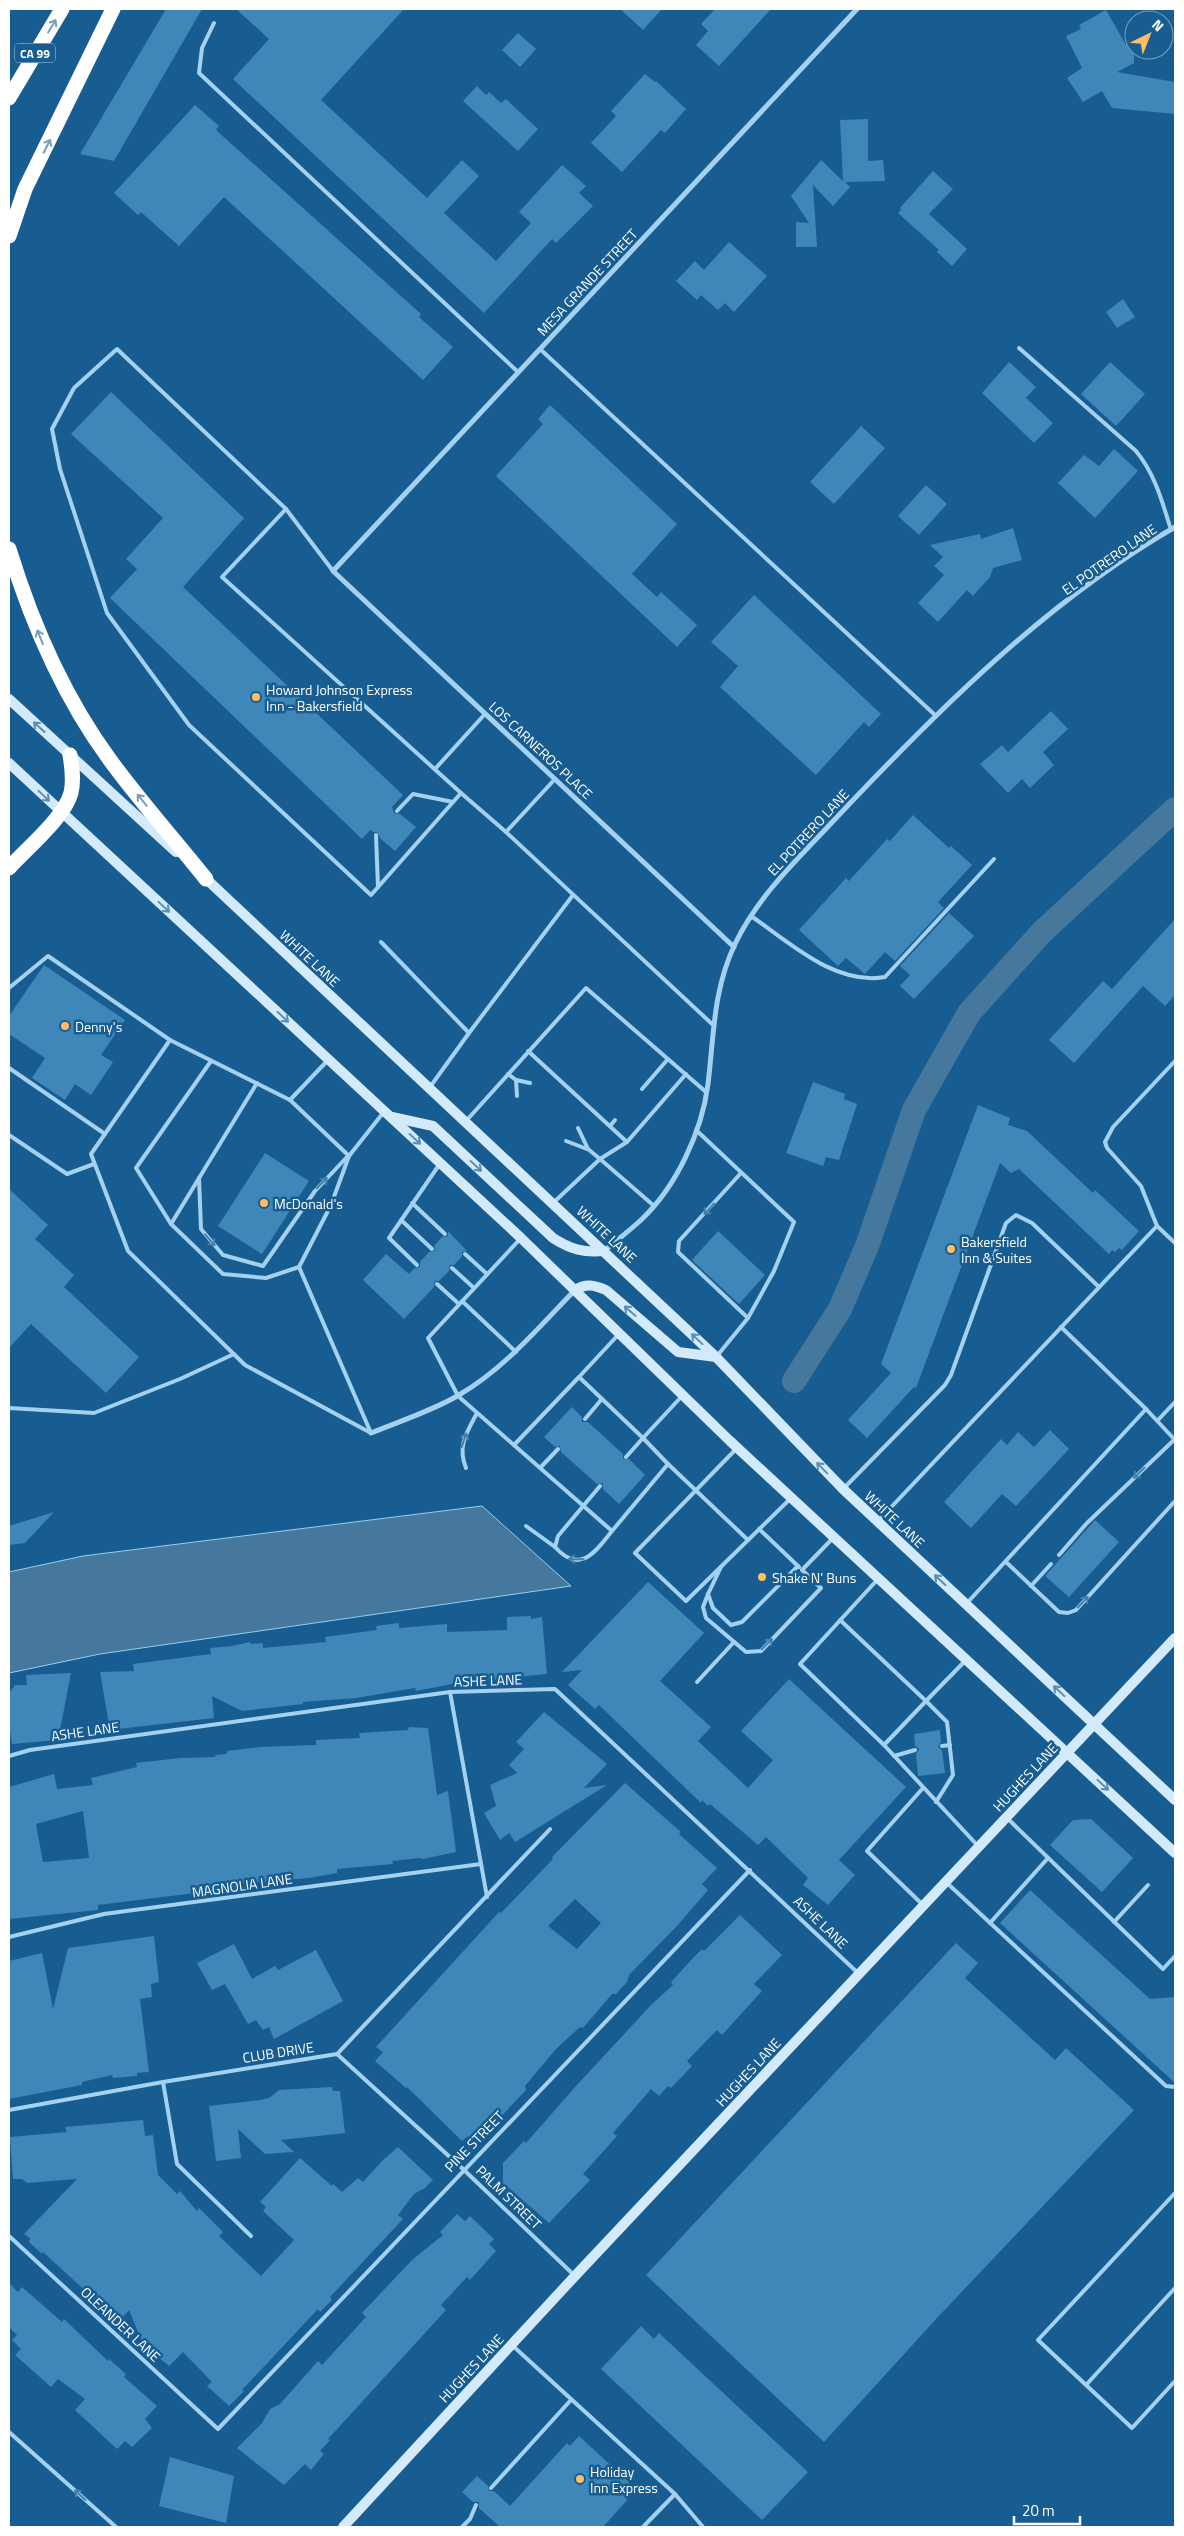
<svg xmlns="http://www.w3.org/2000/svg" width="1184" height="2536" font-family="'Titillium Web',sans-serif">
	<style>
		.water { fill: #46789d; stroke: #97cef3 }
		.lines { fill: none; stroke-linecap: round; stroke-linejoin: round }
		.canal { stroke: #46789d; stroke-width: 24 }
		.building { fill: #3f86b9; fill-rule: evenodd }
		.lane { stroke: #a5d1f0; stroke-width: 4 }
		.street { stroke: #a5d1f0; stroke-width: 5 }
		.secondary { stroke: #d3eafb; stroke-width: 10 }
		.highway { stroke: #fff; stroke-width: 15 }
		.oneway { stroke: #749ebd }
		.oneway2 { stroke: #598eb6 }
		.oneway3 { stroke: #4280ae }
		.poi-dot { fill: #ffbd64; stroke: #175d91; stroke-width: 2 }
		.labels { text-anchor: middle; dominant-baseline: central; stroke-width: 5; stroke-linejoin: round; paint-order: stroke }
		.shield { fill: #175d91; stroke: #b9cede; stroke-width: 1 }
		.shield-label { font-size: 12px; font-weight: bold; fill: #fff }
		.street-label { font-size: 14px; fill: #fff; stroke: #175d91 }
		.poi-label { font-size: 14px; fill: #fff; stroke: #175d91; text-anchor: start }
	</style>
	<rect width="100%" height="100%" fill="#175d91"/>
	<path class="water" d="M482,1506L571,1586L100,1654L9,1673V1572L83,1556Z"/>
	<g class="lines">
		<path class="canal" d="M794,1381L840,1309L867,1246L914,1110L969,1013L1042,932L1175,809"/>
	</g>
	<g class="building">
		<path d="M166,9H202L114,161L80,154Z"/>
		<path d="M236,9H404L321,100L427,198L462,160L479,176L444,213L496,261L531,223L519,212L562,165L586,186L579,193L593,206L556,243L552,239L484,313L233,79L269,39Z"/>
		<path d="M620,9H662L643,30Z"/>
		<path d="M715,9H771L719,66L696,45L708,31L701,24Z"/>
		<path d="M1106,10L1126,45L1134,41V63L1117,72L1175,82V114L1112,108L1102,91L1083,102L1067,78L1082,68L1066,36L1081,29L1079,25Z"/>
		<path d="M518,33L536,49L520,67L502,50Z"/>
		<path d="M645,74L655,82L656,81L686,109L665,133L661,130L622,172L591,143L616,116L611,111Z"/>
		<path d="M477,86L486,95L489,92L501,103L506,99L538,129L518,151L463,101Z"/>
		<path d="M195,105L219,126L216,130L421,314L419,317L453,347L423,380L224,197L179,246L141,212L138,215L114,193Z"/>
		<path d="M868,119V161L883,160L885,181L845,182L850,187L833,206L813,185L817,247H796V222L809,223L791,196L821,160L843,181L840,120Z"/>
		<path d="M933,171L953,189L929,214L967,249L952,266L937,252L939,250L898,213L901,210L900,208Z"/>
		<path d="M729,242L767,276L734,312L725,303L718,310L701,295L697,300L676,281L695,261L704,270Z"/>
		<path d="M1123,299L1135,317L1117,328L1106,312Z"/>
		<path d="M1009,362L1036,387L1026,398L1053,423L1034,443L982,393Z"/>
		<path d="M1110,362L1145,394L1116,426L1081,394Z"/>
		<path d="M111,392L244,518L183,587L403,795L392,807L394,813L400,814L416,827L395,851L380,838L377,832H373L370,830L362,839L110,598L137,569L126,559L163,518L71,434Z"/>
		<path d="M550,405L677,524L632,574L657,597L661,592L697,625L677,647L496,476L543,424L538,419Z"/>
		<path d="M861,426L885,448L834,504L810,482Z"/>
		<path d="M1114,449L1138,471L1095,518L1058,483L1084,455L1099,466Z"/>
		<path d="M926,485L947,504L919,535L898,516Z"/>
		<path d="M1013,528L1022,560L993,568L990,577L973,596L967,590L938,622L918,603L944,575L934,566L943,557L930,545L980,534L981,539Z"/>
		<path d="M754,595L881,714L869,727L864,722L816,775L720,687L738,666L711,642Z"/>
		<path d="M1051,711L1068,729L1043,752L1054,765L1030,788L1022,779L1008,793L980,764L1002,745L1008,752Z"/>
		<path d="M913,815L949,848L951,846L972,865L938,902L944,908L895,961L885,952L865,974L846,958L838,966L799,930L846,878L849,881L887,839L890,841Z"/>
		<path d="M949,913L974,936L914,999L900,986L910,975L900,966Z"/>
		<path d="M1175,919V995L1165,1006L1143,986L1074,1063L1049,1040L1103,981L1112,989Z"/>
		<path d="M44,965L125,1020L101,1055L113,1062L91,1095L75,1084L65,1100L32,1078L45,1058L9,1034V1016Z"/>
		<path d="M813,1082L845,1094L844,1099L857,1104L839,1160L826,1157L823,1166L786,1153Z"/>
		<path d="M978,1105L1010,1118L1008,1125L1027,1131L1093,1193L1095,1190L1139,1231L1122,1250L1119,1248L1115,1252L1112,1250L1109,1254L1019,1169L1011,1173L1000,1163L916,1388L914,1387L867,1438L848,1420L891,1373L881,1364Z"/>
		<path d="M265,1153L309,1181L262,1254L218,1226Z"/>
		<path d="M9,1189L48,1225L35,1239L74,1275L64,1287L139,1357L106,1393L31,1324L9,1348Z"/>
		<path d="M448,1231L467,1251L462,1252V1256L454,1265H450L449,1271L439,1281H435L434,1287L404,1319L363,1280L386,1254L409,1274L415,1268L420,1267V1262L429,1252L435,1251L434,1246L442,1237L448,1236Z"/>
		<path d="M718,1231L765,1275L739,1304L692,1260Z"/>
		<path d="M572,1407L582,1417V1422H588L623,1454V1459H629L645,1475L619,1504L603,1489V1483L597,1484L561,1452L560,1446L555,1447L544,1437Z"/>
		<path d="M1050,1430L1069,1449L1016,1506L1002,1494L971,1528L944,1502L1001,1439L1007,1445L1018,1432L1034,1447Z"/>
		<path d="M54,1512L25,1543L9,1545V1526Z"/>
		<path d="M1095,1520L1119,1542L1069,1597L1045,1576Z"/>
		<path d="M648,1582L704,1633L660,1681L711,1727L698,1741L748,1788L773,1760L741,1731L789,1679L906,1787L839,1860L855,1875L828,1905L803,1885L808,1878L766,1837L758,1845L710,1804L708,1806L702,1800L701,1803L599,1705L595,1709L568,1685L582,1670L562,1672Z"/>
		<path d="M531,1616V1619L542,1617L547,1674L452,1684L416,1691L415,1688L356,1698L303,1702V1704L242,1711L212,1696L214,1718L110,1730L100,1672L134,1671L133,1664L211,1654L210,1648L232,1646L250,1642L251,1644L263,1643V1648L326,1642L325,1637L377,1630L376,1626L399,1623V1628L447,1624V1632L507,1630V1617Z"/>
		<path d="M71,1673L58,1740L12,1744L9,1724V1693L15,1685H27L26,1675Z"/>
		<path d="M544,1712L607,1764L584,1788L607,1785L515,1842L509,1833L500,1840L484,1813L496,1806L490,1785L517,1773L509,1765L524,1749L516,1742Z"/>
		<path d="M409,1727L428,1728L437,1795L448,1791L456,1852L423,1859L420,1858L392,1861L393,1864L337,1869V1873L309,1878L236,1884V1889L228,1892L195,1893L98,1905V1910L9,1919V1787L54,1774L57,1789L93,1785L91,1778L137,1767L136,1763L180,1758L216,1757L215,1755L227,1754V1751L260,1747L316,1745V1740L360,1738L359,1733L408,1730ZM83,1811L89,1858L43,1862L36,1824Z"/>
		<path d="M940,1730L941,1742L938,1747L942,1750L945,1773L918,1776L916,1754L919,1749L915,1746L914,1734Z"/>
		<path d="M625,1783L681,1832L679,1834L717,1868L702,1884L708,1890L677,1926L629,1975L627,1982L616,1994H612L583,2028L580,2027L556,2049L525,2086L526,2090L476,2143L468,2136L462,2141L407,2087L406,2088L375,2061L383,2052L376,2047L499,1912L501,1913L553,1859L552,1857ZM575,1899L601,1923L577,1949L548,1926Z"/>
		<path d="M1091,1819L1133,1858L1102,1892L1050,1845L1073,1820Z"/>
		<path d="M1030,1890L1150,1999L1175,1997V2083L1000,1923Z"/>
		<path d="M740,1915L782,1955L754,1984L762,1991L722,2035L717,2030L687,2061L692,2066L671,2088L668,2086L659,2096L651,2089L613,2133L617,2136L583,2174L590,2180L549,2223L503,2183V2163L524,2141L526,2143L576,2086L652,2004L673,1985L671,1982L694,1957L702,1949L704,1951Z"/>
		<path d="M154,1936L159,1982L151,1984L152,1997L140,1999L149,2072L137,2073V2076L113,2078L112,2075L82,2082V2085L9,2099V1961L42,1953L53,2009L68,1948Z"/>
		<path d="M956,1943L978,1963L965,1978L1055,2060L1066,2048L1134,2110L937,2318L824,2442L646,2275Z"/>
		<path d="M234,1944L252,1979L275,1966L278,1970L316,1950L343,2001L274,2039L269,2027L263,2030L256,2020L248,2024L225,1984L212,1990L197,1963Z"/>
		<path d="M332,2087L333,2091H340L345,2133L281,2140L294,2152L265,2154L238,2129L241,2158L216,2161L209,2106L260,2100L269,2098L279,2090Z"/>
		<path d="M143,2120L145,2136L153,2135L158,2175L177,2194L180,2191L197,2211L199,2208L223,2232L219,2236L261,2276L294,2240L263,2211L266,2207L260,2202L300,2158L332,2186L333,2184L342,2192L358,2178L363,2182L382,2161L398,2147L433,2180L425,2188L414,2194L398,2215L403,2219L330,2297L332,2300L320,2312L318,2309L242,2390L244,2391L229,2406L207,2386L212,2382L183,2352L169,2366L159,2358L143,2344L129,2310L122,2318H115L43,2252L42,2254L29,2242L30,2238L24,2234L77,2179L27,2183L22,2179H13L10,2137L67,2132L65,2127Z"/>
		<path d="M457,2214L465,2221L470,2216L494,2239L489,2244L496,2251L470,2280L467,2277L441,2305L446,2310L328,2439L330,2440L320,2451L324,2454L311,2470L305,2464L284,2485L237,2448L262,2423L270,2409L280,2404L318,2361L322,2365L366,2317L362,2313L412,2260L443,2235L440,2232Z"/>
		<path d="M9,2283L18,2292L22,2287L62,2322L64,2319L108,2361L109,2359L126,2374L124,2377L157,2406L145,2419L152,2428L132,2447L125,2441L117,2449L75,2410L85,2399L58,2379L51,2387L15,2355L21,2349L12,2340L17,2335L9,2327Z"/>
		<path d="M641,2326L654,2339L659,2333L808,2472L762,2520L601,2369Z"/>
		<path d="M579,2436L630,2483L622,2493L628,2499L603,2527H500L479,2508V2502H473L462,2492L477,2476L488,2486L489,2491H494L510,2506L567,2443L570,2446Z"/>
		<path d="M170,2457L234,2476L226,2523L159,2506Z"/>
	</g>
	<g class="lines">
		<g class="lane">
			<path d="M214,23L202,48L199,73L518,372"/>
			<path d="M1019,348L1136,451C1155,474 1162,501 1171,530"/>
			<path d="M117,349L286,509L222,577L461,793L371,895L189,725L107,613L60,469L52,429L74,388Z"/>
			<path d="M540,349L935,715"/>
			<path d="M286,509L333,571"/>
			<path d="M435,769L485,714"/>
			<path d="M461,793L506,832L555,779"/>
			<path d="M397,811L413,794L453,802"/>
			<path d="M506,832L712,1024"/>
			<path d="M376,835L378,887"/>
			<path d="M751,916C789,942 835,986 885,977L994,859"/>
			<path d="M381,942L469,1033L430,1087"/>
			<path d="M9,988L48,956L170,1040"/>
			<path d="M469,1033L573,895"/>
			<path d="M528,1051L627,1142"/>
			<path d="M328,1060L290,1100L170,1040L91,1154L128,1251L245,1365L371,1433"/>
			<path d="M211,1061L136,1168L171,1224L223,1274L266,1278L299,1267"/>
			<path d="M9,1068L105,1134"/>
			<path d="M508,1074L516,1080L530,1083"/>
			<path d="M516,1080L517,1096"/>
			<path d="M642,1089L668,1059"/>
			<path d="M290,1100L349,1156L383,1113"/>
			<path d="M466,1121L586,988L706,1092"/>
			<path d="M610,1126L615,1120"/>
			<path d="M696,1130L794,1222L774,1271L748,1318L717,1356"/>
			<path d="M9,1135L67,1174L94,1164"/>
			<path d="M566,1141L587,1149"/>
			<path d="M349,1156L331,1205L299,1267L371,1433"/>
			<path d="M741,1173L679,1241L678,1252L748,1318"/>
			<path d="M199,1178L201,1229L223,1255L263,1266L315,1191L347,1157"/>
			<path d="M412,1203L445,1234"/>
			<path d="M553,1203L600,1159L588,1149L578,1128"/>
			<path d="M653,1205L600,1159L627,1142L686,1074"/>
			<path d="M401,1220L432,1249"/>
			<path d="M171,1224L257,1083"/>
			<path d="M1157,1226L1141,1186L1107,1148L1105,1142L1113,1127L1175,1061"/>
			<path d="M521,1238L428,1338L458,1396L612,1531L668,1464L643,1438L626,1457"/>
			<path d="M465,1254L487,1274"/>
			<path d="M417,1265L389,1238L439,1165"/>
			<path d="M452,1268L474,1288"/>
			<path d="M437,1284L459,1304"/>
			<path d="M462,1301L516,1352"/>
			<path d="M618,1335L579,1377L643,1438L682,1396"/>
			<path d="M9,1408L94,1413L180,1379L234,1354"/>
			<path d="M1146,1409L1175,1440"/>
			<path d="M585,1419L601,1400"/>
			<path d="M1158,1420L1175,1402"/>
			<path d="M514,1445L579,1377"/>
			<path d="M737,1448L635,1553L686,1601L790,1499"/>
			<path d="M668,1464L748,1540"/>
			<path d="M466,1468C457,1446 467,1432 477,1413"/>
			<path d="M540,1468L558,1449"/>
			<path d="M600,1486L558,1536L555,1547C580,1575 595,1552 612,1531"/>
			<path d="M844,1488L945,1385L951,1375L1006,1223L1016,1215L1032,1223L1099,1287"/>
			<path d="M879,1520L1157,1226L1175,1243"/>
			<path d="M526,1526L555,1547"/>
			<path d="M759,1529L799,1567"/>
			<path d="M1059,1555L1087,1523L1175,1439"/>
			<path d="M1006,1562L1059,1612L1068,1613L1076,1610L1175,1501"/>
			<path d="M721,1567L708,1594L713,1608L731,1625L742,1622L798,1566"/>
			<path d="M878,1579L800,1664L884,1745L978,1846"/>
			<path d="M1031,1586L1051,1564"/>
			<path d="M708,1594L703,1607L706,1618L746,1652L761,1651L821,1588L802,1570L833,1538"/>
			<path d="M967,1603L1146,1409L1061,1327"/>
			<path d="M840,1620L926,1701L965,1661"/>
			<path d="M697,1682L734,1642"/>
			<path d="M450,1692L487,1897"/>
			<path d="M884,1745L926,1701L947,1722L953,1775L936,1802"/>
			<path d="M942,1746L950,1745"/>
			<path d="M9,1756L30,1750L450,1692L555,1689L859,1974"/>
			<path d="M894,1756L915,1750"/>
			<path d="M1007,1818L1163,1969L1175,1956"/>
			<path d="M947,1883L1166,2086L1175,2087"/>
			<path d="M923,1905L867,1851L923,1788"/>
			<path d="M1114,1922L1148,1885"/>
			<path d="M990,1923L1048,1858"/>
			<path d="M9,1937L104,1914L481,1864"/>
			<path d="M337,2054L463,2169L575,2276"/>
			<path d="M163,2082L177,2164L251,2236"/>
			<path d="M9,2110L163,2082L337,2054L550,1829"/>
			<path d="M1175,2193L1038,2340L1086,2385L1175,2288"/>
			<path d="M9,2236L218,2429L750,1870"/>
			<path d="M513,2346L675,2494L643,2527"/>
			<path d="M1086,2385L1132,2428L1175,2381"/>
			<path d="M9,2432L116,2527"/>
			<path d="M491,2488L570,2401"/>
			<path d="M675,2494L703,2527"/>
			<path d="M462,2527L470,2519L476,2505"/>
		</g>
		<g class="street">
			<path d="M734,947L333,571L857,9"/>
			<path d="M604,1251C616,1241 629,1231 641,1220C676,1187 702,1132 708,1084C714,1035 713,990 735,944C759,894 800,857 837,817C939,709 1046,602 1175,527"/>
			<path d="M371,1433C400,1421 432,1411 459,1395C505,1368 538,1328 575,1290"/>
		</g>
		<g class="secondary">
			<path d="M9,699L176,852"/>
			<path d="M9,763L521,1238L730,1441L1175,1853"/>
			<path d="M202,875L716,1357L843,1489L1175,1800"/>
			<path d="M392,1117L433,1126L553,1238C570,1249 583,1253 604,1251"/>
			<path d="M575,1290C586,1283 594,1285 606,1290L678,1352L716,1357"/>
			<path d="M343,2527L575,2276L1175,1638"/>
		</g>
		<g class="highway">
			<path d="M9,98L62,9"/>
			<path d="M9,236L25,189L113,9"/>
			<path d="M9,549C32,624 63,696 110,760C140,801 174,839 206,879"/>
			<path d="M9,868C27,848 64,818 71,793C74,780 72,767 70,755"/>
		</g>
	</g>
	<defs><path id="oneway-shaft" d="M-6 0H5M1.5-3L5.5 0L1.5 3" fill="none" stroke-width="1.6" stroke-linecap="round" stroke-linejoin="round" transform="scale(1.25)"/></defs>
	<g class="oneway">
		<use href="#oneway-shaft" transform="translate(52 26) rotate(-59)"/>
		<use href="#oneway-shaft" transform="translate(47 146) rotate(-63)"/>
		<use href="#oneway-shaft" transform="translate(40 637) rotate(-112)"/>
		<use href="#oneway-shaft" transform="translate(142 800) rotate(-129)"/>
	</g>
	<g class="oneway2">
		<use href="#oneway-shaft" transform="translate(39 727) rotate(-138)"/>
		<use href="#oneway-shaft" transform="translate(44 796) rotate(43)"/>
		<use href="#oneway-shaft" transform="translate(164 907) rotate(43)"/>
		<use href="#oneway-shaft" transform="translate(283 1017) rotate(43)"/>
		<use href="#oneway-shaft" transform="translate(415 1139) rotate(43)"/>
		<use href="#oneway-shaft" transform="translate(476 1166) rotate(43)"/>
		<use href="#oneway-shaft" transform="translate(630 1311) rotate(-139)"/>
		<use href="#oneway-shaft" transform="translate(697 1339) rotate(-137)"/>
		<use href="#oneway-shaft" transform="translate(822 1468) rotate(-134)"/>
		<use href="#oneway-shaft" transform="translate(940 1580) rotate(-137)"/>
		<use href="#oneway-shaft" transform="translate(1059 1691) rotate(-137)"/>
		<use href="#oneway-shaft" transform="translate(1103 1785) rotate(43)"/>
	</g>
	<g class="oneway3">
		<use href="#oneway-shaft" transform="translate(322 1183) rotate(-46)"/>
		<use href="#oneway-shaft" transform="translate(709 1209) rotate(132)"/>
		<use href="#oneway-shaft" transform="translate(210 1240) rotate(49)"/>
		<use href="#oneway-shaft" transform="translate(464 1440) rotate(-71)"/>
		<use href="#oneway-shaft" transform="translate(1139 1473) rotate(136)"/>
		<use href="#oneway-shaft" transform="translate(576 1559) rotate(-179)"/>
		<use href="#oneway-shaft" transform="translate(1083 1602) rotate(-47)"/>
		<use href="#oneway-shaft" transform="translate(767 1644) rotate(-46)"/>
		<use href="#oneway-shaft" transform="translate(80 2495) rotate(-138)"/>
	</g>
	<g class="poi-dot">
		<circle cx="256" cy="697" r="5"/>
		<circle cx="65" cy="1026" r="5"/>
		<circle cx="264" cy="1203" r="5"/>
		<circle cx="951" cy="1249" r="5"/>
		<circle cx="762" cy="1577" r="5"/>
		<circle cx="580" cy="2479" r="5"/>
	</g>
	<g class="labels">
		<rect class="shield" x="15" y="43.5" width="40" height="19" rx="4"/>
		<g class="shield-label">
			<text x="35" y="53">CA 99</text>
		</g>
		<g class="street-label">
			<text transform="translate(587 282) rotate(-47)">MESA GRANDE STREET</text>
			<text transform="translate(1109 559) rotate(-35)">EL POTRERO LANE</text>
			<text transform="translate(541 750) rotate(43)">LOS CARNEROS PLACE</text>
			<text transform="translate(808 832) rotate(-47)">EL POTRERO LANE</text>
			<text transform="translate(310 958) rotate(43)">WHITE LANE</text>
			<text transform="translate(607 1234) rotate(43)">WHITE LANE</text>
			<text transform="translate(895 1519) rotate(43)">WHITE LANE</text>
			<text transform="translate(488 1680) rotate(-2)">ASHE LANE</text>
			<text transform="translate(85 1731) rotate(-8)">ASHE LANE</text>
			<text transform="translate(1025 1777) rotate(-47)">HUGHES LANE</text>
			<text transform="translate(242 1885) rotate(-8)">MAGNOLIA LANE</text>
			<text transform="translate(821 1922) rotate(44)">ASHE LANE</text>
			<text transform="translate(278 2052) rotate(-9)">CLUB DRIVE</text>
			<text transform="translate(748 2072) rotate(-47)">HUGHES LANE</text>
			<text transform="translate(474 2141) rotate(-46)">PINE STREET</text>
			<text transform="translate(509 2197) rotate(44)">PALM STREET</text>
			<text transform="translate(121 2324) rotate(43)">OLEANDER LANE</text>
			<text transform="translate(471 2368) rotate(-47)">HUGHES LANE</text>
		</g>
		<g class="poi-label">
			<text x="266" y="689">Howard Johnson Express<tspan x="266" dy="16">Inn - Bakersfield</tspan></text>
			<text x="75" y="1026">Denny's</text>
			<text x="274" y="1203">McDonald's</text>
			<text x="961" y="1241">Bakersfield<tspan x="961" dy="16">Inn &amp; Suites</tspan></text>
			<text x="772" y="1577">Shake N' Buns</text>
			<text x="590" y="2471">Holiday<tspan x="590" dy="16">Inn Express</tspan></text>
		</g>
	</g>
	<rect width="1184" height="2536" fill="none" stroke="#ffffff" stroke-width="20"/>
	<g transform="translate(1149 35) rotate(43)"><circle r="24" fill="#175d91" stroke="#749ebd"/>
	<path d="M0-4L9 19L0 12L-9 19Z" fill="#ffbd64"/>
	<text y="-8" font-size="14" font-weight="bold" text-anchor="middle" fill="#ffffff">N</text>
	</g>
	<path d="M1014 2516v8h66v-8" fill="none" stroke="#ffffff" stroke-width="2.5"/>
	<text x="1022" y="2516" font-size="15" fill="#ffffff" stroke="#175d91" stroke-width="4" paint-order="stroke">20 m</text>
</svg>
